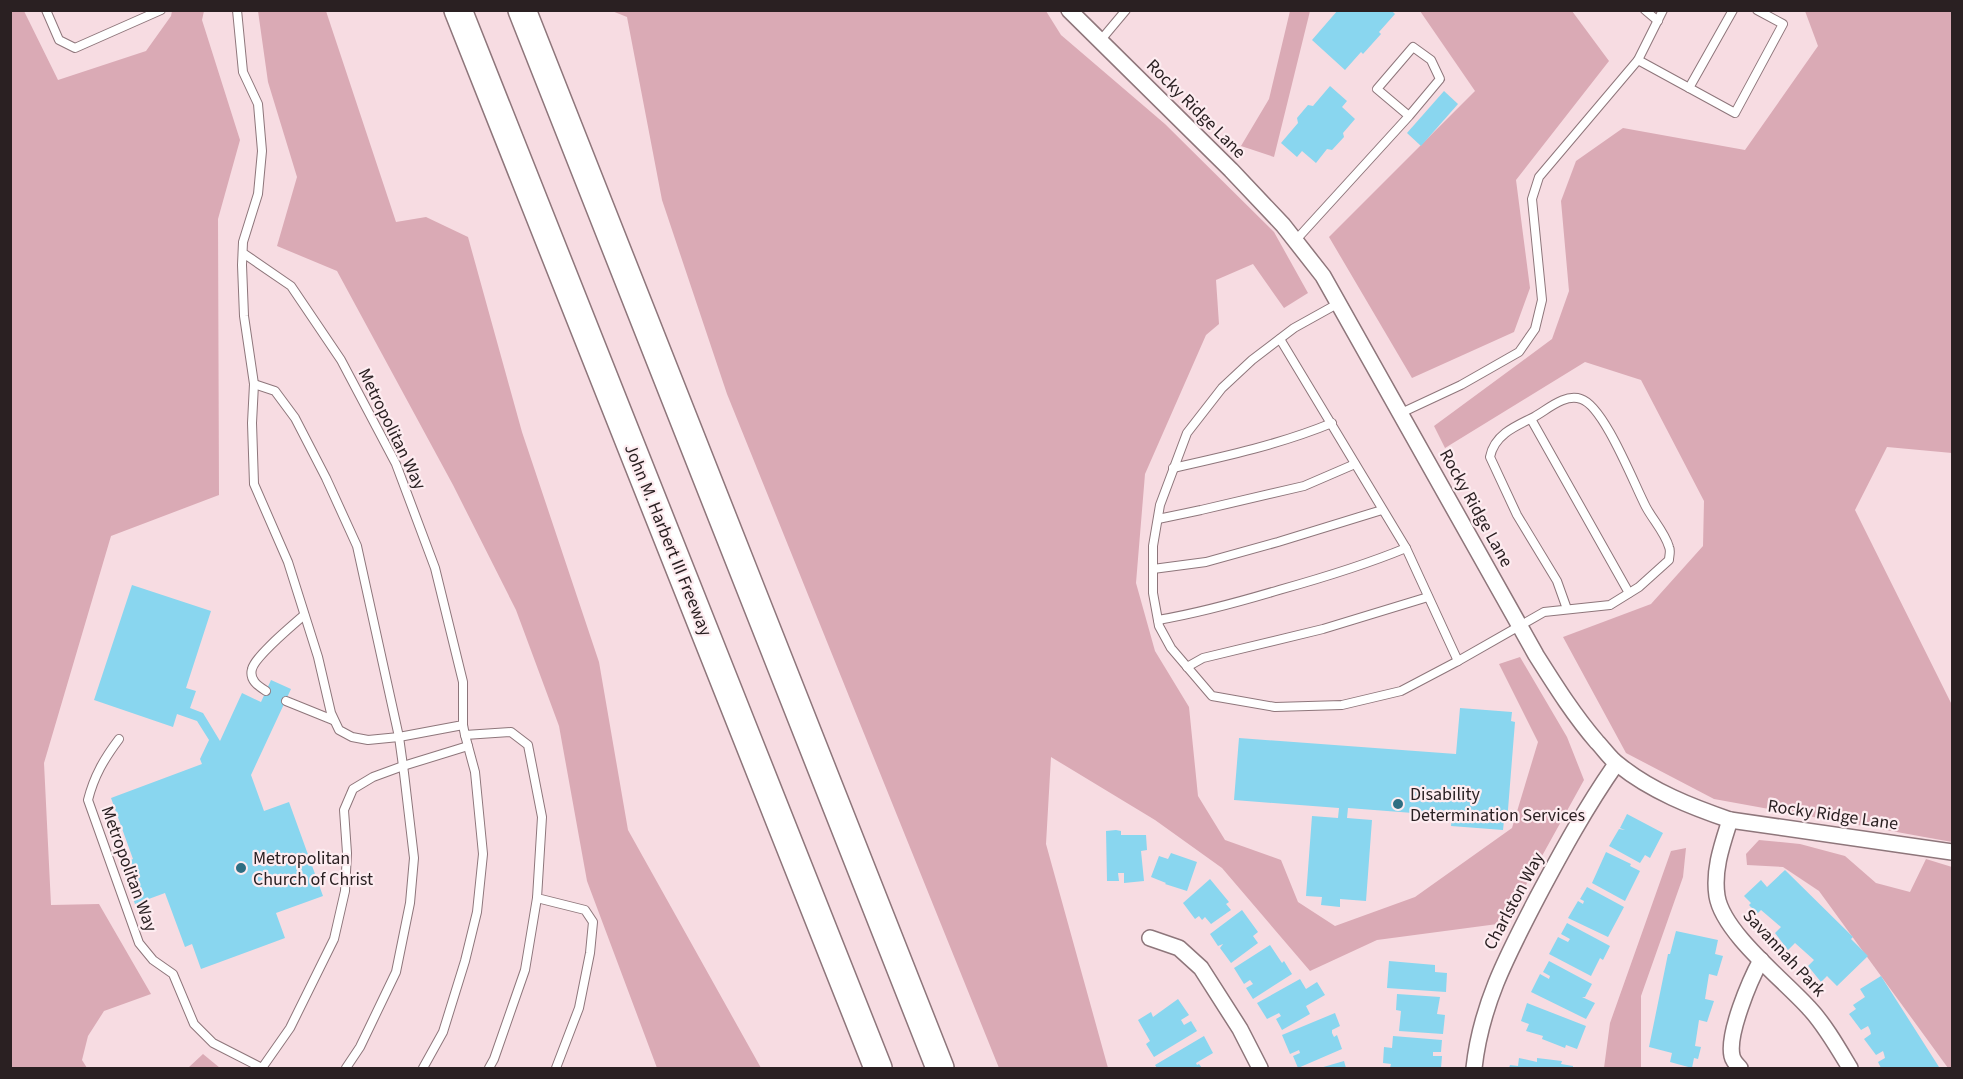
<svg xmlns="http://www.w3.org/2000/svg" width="1963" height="1079" font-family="'Source Sans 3',sans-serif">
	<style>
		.green { fill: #daaab5 }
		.building { fill: #89d6ef }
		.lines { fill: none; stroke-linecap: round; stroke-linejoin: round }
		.lane-casing { stroke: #8e767b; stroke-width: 10 }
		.street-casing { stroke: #8e767b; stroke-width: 18 }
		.highway-casing { stroke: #8e767b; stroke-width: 30 }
		.lane { stroke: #fff; stroke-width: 8 }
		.street { stroke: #fff; stroke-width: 15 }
		.highway { stroke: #fff; stroke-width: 27 }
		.poi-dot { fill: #2e6e82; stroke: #fdecf0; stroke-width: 2 }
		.labels { text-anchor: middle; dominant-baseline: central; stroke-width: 4.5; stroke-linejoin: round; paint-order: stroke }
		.street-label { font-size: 18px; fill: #2a2022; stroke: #fdecf0 }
		.poi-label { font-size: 18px; fill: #2a2022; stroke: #fdecf0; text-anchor: start }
	</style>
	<rect width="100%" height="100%" fill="#f7dce2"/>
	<g class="green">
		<path d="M10,11H24L58,80L146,51L171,16L172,11H204L202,20L240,140L218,219L219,495L111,536L44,763L51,905L99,904L151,994L104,1011L88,1036L82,1060L87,1068H11Z"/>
		<path d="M258,11H326L396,222L426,217L468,237L522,432L599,662L628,830L761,1068H657L587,881L559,726L516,610L453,485L337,271L277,246L297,177L268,82Z"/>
		<path d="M612,11H1046L1061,35L1165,124L1274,232L1308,293L1284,308L1253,264L1216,280L1219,324L1206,335L1145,474L1136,583L1155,651L1189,707L1198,796L1225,840L1281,860L1298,902L1335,926L1415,897L1512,828L1538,742L1499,664L1520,657L1567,737L1584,780L1505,923L1377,940L1310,971L1222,868L1155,820L1051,757L1046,844L1108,1068H999L727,394L662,200L627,17Z"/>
		<path d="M1290,11H1310L1274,157L1241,146L1269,99Z"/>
		<path d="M1420,11H1572L1609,61L1516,180L1530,288L1514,332L1412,378L1329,237L1475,91Z"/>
		<path d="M1805,11H1952V453L1887,447L1855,510L1952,705V842L1714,799L1626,753L1563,637L1651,604L1703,546L1704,501L1641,380L1585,362L1445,448L1434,426L1552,339L1569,291L1561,201L1576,161L1623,128L1745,150L1818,46Z"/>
		<path d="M1759,840L1800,844L1845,856L1876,883L1910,892L1926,859L1952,867V1068H1948L1819,891L1783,867L1747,865L1746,854Z"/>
		<path d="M1686,848L1683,877L1641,996V1068H1604L1610,1023L1671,851Z"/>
		<path d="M203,1054L220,1068H188Z"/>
	</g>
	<g class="building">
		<path d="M1338,10H1391L1395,14L1379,32L1381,34L1363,54L1361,52L1345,70L1312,40Z"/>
		<path d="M1330,86L1347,101L1342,107L1355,119L1343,133L1344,137L1332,150L1327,149L1316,163L1302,151L1297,157L1281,143L1298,123L1297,118L1308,105L1313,106Z"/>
		<path d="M1444,91L1458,104L1421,146L1407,133Z"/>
		<path d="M132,585L211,611L186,688L196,691L190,708L203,713L220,741L242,693L261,702L271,680L291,689L251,775L264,811L289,802L323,896L276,913L285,938L201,969L192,944L185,947L165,893L135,904L120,864L133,859L111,798L202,764L200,759L209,740L197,721L177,714L173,727L94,700Z"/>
		<path d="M1460,708L1512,712L1511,721L1515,722L1507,822L1504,821L1503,830L1451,826L1452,816L1348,808L1347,818L1372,820L1366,901L1340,899V907L1321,905L1322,897L1306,896L1312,816L1338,818L1339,808L1234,800L1239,738L1456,754Z"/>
		<path d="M1627,814L1663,833L1650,858L1645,855L1640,863L1609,846L1619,829L1625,830L1620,828Z"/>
		<path d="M1116,830L1121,831V835H1146L1147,850L1141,851L1144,881L1124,883V873H1118L1119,881H1107L1106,831Z"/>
		<path d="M1606,852L1631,864L1630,866L1640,871L1625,901L1592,883Z"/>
		<path d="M1171,853L1197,862L1187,891L1165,884L1166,883L1151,877L1159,856L1168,859Z"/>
		<path d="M1785,870L1853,937L1851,939L1868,956L1837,986L1827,976L1821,982L1808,966L1814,960L1795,943L1788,950L1775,933L1781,927L1761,910L1757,914L1749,905L1751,903L1744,896L1761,880L1767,887Z"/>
		<path d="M1210,879L1229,902L1226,904L1231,910L1211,924L1205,917L1202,920L1199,916L1195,919L1183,903Z"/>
		<path d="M1587,887L1624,907L1608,937L1568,918L1578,901L1583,904L1584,901L1580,899Z"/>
		<path d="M1242,910L1258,932L1253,936L1258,943L1231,963L1220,948L1223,944L1218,946L1210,934Z"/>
		<path d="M1567,923L1610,946L1603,960L1600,958L1591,976L1549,954L1558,937L1568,942L1570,939L1561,934Z"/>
		<path d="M1676,931L1718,940L1715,954L1723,956L1717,976L1709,974L1705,999L1714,1001L1707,1022L1699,1020L1695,1046L1701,1047L1698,1059L1694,1058L1692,1068L1670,1062L1672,1053L1649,1047L1668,954H1670Z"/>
		<path d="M1270,945L1282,963L1284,961L1292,974L1253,999L1246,988L1253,984L1250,980L1244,984L1234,968Z"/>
		<path d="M1389,961L1435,965V972L1447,973L1446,992L1387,988Z"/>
		<path d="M1549,961L1592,984L1585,997H1582L1595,1003L1586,1019L1531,992L1540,974L1549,979L1550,976L1543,972Z"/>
		<path d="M1881,976L1939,1067L1937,1068H1881L1878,1062L1885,1058L1884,1054L1883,1051L1876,1055L1864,1039L1871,1034L1870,1030L1868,1026L1861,1030L1849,1014L1856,1009L1853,1005L1865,997L1860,989Z"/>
		<path d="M1300,979L1306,989L1317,982L1325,995L1306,1006L1310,1014L1282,1030L1276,1019L1281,1016L1279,1013L1267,1019L1257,1003Z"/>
		<path d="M1397,994L1440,997L1437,1014L1445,1015L1443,1034L1399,1031L1401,1011L1396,1010Z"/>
		<path d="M1178,999L1189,1015L1181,1020L1184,1025L1191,1021L1197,1031L1154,1057L1146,1044L1150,1041L1138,1020L1151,1012L1153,1017Z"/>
		<path d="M1527,1003L1586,1026L1577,1049L1566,1045L1565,1048L1542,1039L1543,1036L1526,1031L1529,1024L1521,1021Z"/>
		<path d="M1335,1013L1340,1026L1332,1030V1033L1334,1037L1337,1035L1342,1049L1298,1068L1293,1056L1300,1053L1299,1050L1290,1054L1282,1035Z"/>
		<path d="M1204,1036L1213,1053L1196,1063L1197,1065L1199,1064L1202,1068H1157L1155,1065Z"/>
		<path d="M1393,1036L1442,1040L1441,1052H1433V1056H1442L1441,1068H1390L1391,1064L1383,1063L1384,1047L1392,1048Z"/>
		<path d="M1519,1058L1537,1062V1058L1562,1061L1561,1064L1573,1066V1068H1509L1510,1065L1518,1066Z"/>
		<path d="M1344,1061L1346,1068H1320Z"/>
	</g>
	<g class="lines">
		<defs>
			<g id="lane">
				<path d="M46,10L59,40L75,48L161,10"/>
				<path d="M237,10L243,72L258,104L262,151L258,194L243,242L242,265L244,316L254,384L252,423L254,484L288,562L318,657L331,713L339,730L352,737L368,740L399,737L463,725V682L435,568L396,464L341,360L291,286L243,253"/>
				<path d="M1645,10L1658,21"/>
				<path d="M1100,41L1126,10"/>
				<path d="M1638,60L1663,10"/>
				<path d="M1689,88L1733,10"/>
				<path d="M1295,241L1409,116L1440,79L1431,60L1413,47L1377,89L1409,116"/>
				<path d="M1339,303L1294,328L1252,360L1222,388L1187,433L1160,505L1153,546V593L1159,626L1171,648L1212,696L1275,707L1342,705L1401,691L1458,661L1544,612L1610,605L1639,587L1669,560C1669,556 1671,551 1669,547C1665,533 1653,520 1646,507C1634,484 1604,406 1581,399C1564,393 1546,411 1532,418C1513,427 1494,436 1490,457L1517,515L1557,581L1567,609"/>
				<path d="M1280,339L1406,548L1458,661"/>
				<path d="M254,384L275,391L295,418L326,478L357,546L399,737L404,773L414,858L410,903L396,972L360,1047L346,1068"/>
				<path d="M1401,413L1461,385L1519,352L1535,329L1542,300L1532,199L1539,177L1638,60L1735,113L1783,24L1757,10"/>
				<path d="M1531,419L1629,593"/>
				<path d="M1173,468C1227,456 1281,444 1332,423"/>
				<path d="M1158,519L1201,510L1304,486L1355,464"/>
				<path d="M1153,569L1206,562L1278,542L1382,510"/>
				<path d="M1158,620C1199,613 1239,602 1279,590C1322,578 1365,565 1406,548"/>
				<path d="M1187,667L1203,658L1323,629L1428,597"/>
				<path d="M266,691C258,686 249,680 252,669C255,656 293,625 304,615"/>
				<path d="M286,701L333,720"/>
				<path d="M463,725L465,735L511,732L528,745L542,817L537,898L585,910L593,922L590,953L579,1008L556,1068"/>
				<path d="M119,739C104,759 94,776 88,800L139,943L153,960L173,974L194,1024L213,1043L262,1068"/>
				<path d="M262,1068L290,1028L334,939L345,891L347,853L344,810L353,789L373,777L403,766L468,746"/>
				<path d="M423,1068L443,1032L465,961L477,912L483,854L475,772L465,735"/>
				<path d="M489,1068L494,1059L525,970L537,898"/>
			</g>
			<g id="street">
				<path d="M1069,10L1231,170L1283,225L1323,276L1536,655C1555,685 1573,714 1597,742C1604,749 1610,759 1619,765C1651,791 1692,807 1730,820L1952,852"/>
				<path d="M1730,820C1722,845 1713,870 1717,896C1723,933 1784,980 1809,1008C1825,1025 1838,1048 1850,1068"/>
				<path d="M1150,938L1179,948L1201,968L1240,1029L1260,1068"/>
				<path d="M1474,1068C1481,1004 1508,954 1537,898C1562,851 1586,807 1616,764"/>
				<path d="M1740,1068C1737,1065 1733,1061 1732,1056C1727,1034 1750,980 1761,960"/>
			</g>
			<g id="highway">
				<path d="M458,10L878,1068"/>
				<path d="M522,10L940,1068"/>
			</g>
		</defs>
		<use href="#lane" class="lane-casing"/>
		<use href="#street" class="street-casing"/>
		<use href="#highway" class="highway-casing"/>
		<use href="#lane" class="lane"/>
		<use href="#street" class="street"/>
		<use href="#highway" class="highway"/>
	</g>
	<g class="poi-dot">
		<circle cx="1398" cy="804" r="6"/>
		<circle cx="241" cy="868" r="6"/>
	</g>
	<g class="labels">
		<g class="street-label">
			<text transform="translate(1196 109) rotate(45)">Rocky Ridge Lane</text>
			<text transform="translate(392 429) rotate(64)">Metropolitan Way</text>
			<text transform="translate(1476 508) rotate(61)">Rocky Ridge Lane</text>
			<text transform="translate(668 540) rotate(68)">John M. Harbert III Freeway</text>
			<text transform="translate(1833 815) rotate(8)">Rocky Ridge Lane</text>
			<text transform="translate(129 869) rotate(70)">Metropolitan Way</text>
			<text transform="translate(1514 901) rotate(-62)">Charlston Way</text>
			<text transform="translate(1784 953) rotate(47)">Savannah Park</text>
		</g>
		<g class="poi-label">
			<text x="1410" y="794">Disability<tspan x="1410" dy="21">Determination Services</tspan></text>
			<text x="253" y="858">Metropolitan<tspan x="253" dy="21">Church of Christ</tspan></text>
		</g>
	</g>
	<rect width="1963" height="1079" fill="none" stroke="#2a2022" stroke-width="24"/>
</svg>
